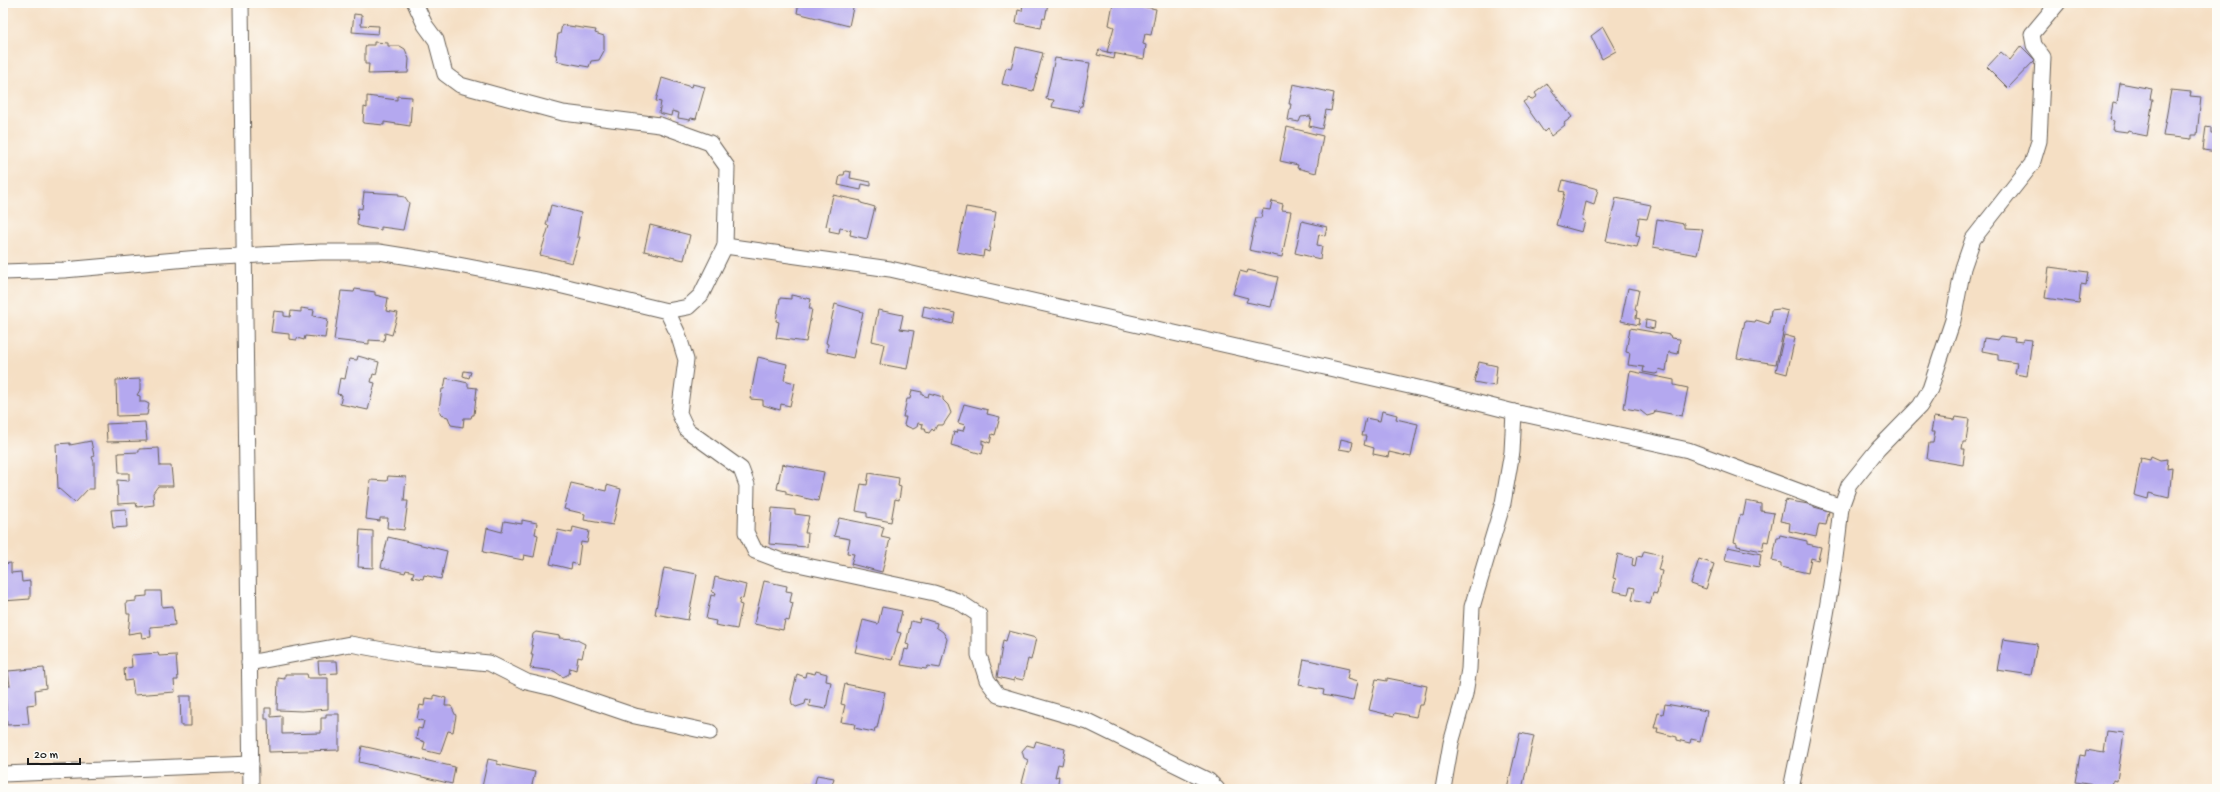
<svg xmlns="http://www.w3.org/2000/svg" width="2220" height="792" font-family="'Gochi Hand',sans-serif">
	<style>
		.building { fill: #b4a8ef }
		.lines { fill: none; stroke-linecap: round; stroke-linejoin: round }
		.minor-casing { stroke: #686057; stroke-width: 17 }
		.minor { stroke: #fff; stroke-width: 15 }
	</style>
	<rect width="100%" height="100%" fill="#fdfcf7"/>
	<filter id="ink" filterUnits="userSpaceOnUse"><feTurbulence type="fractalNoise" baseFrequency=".025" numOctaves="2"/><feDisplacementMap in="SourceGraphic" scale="8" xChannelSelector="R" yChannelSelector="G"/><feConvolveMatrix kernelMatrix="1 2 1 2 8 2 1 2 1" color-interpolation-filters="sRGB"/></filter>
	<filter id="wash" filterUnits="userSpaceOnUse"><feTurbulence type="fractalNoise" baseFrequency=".012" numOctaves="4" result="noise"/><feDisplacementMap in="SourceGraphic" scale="16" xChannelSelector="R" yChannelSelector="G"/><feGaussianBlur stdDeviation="0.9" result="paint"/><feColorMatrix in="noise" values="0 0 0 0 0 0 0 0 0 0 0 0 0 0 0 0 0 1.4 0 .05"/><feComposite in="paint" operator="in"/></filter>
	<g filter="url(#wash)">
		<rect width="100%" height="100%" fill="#f5dfc4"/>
		<g id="blocks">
			<g class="building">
				<path d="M799,3H854L849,26L797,13Z"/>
				<path d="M1023,3H1048L1045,19L1043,18L1041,28L1016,23L1018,10L1022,11Z"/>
				<path d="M1113,3H1127L1156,9L1151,35L1145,34L1143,44L1146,45L1144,59L1107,52L1114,27L1109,25Z"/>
				<path d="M354,14L362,15L361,25L379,26L378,34L352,32Z"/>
				<path d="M562,25L596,30L595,33L604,36V51L599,60L591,61L589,67L556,61L557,55H555L558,34H560Z"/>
				<path d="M1603,27L1616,51L1602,59L1591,36Z"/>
				<path d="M374,42L388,43V46H400L405,49L409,59L408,73L368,74L369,64H365V49L366,45H374Z"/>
				<path d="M2021,46L2035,60L2008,88L1987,67L2001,52L2010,60Z"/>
				<path d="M1016,47L1043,53L1033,91L1002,84L1006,68L1011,69Z"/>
				<path d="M1099,50L1115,54L1114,59L1097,55Z"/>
				<path d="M1055,58L1090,63L1082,106H1080L1079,112L1052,107L1054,100L1046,99Z"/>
				<path d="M662,78L691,87L692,84L705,87L696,119L691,118L690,120L678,118L679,113L672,111L671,116L659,113L661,102L656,101Z"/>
				<path d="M2120,83L2152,89L2150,99H2153L2147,136L2132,133V131L2128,130L2127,132L2112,130L2114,121L2110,120L2113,103L2117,104Z"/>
				<path d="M1293,84L1334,93L1331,111L1326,110L1322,129L1309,126L1311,116L1301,117L1299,122L1288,120L1291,104H1289Z"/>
				<path d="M1547,84L1572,117L1564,123L1565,125L1551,136L1547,129L1544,132L1523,102L1529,98L1531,100L1537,96L1535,93Z"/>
				<path d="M2171,90L2191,92L2190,96L2201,97L2197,135H2192V139L2163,136Z"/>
				<path d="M367,96L397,100V96L412,97L410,126L384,122V125L363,123L364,107L367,108Z"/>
				<path d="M2206,126L2211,127V133H2215L2214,143H2217V152L2203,150Z"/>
				<path d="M1287,127L1323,136L1316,173L1297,168L1298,165L1280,161Z"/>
				<path d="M845,171L851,172L850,178L871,182V186L862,184L861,190L838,185L840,175H844Z"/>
				<path d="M1563,180L1598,189L1594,205L1586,202L1582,220L1585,221L1582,232L1556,225L1565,192L1560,191Z"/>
				<path d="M364,192L399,194V196L405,197L409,203L403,230L381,227V230L362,227L357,225L358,208L362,209Z"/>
				<path d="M833,195L861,201V203L875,207L867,239L850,235L851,230L840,228L839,233L829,231L830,227L826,226Z"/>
				<path d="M1616,198L1651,205L1647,219L1639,218L1636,235L1640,236L1637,247L1606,241Z"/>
				<path d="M1272,201L1283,204L1282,210L1291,211L1282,257L1249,250L1256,218H1261L1263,209L1270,210Z"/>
				<path d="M551,205L581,213L577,237H580L572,263L540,255L549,226L546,225Z"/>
				<path d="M966,207L996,212L989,252L984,250L983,257L957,252Z"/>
				<path d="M1657,219L1684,224V228L1703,229L1697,255L1653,247Z"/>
				<path d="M1302,221L1327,227L1325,236L1319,234L1317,245L1322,246L1320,259L1295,253Z"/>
				<path d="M650,225L690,235L684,260L644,251Z"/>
				<path d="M2049,267L2088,272L2086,285L2081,284L2079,303L2045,298Z"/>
				<path d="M1248,270L1278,277L1271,307L1246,302L1248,298L1233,294L1240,271L1247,273Z"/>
				<path d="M1628,288L1639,290L1635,310L1637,311L1636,318L1640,319L1639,325L1621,321Z"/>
				<path d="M355,289L375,292V295L388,298L386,311L398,313L392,335L385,333L384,341L369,340V344L334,340L341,291L354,292Z"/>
				<path d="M791,295L811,299L809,309H812L806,342L776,338L779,322L776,321L780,298L791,299Z"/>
				<path d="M835,304L863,312L853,358L827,352L828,344L826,343Z"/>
				<path d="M924,306L955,313L953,324L922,317Z"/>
				<path d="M301,308L314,310L313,316L328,319L325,338L305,336L304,340L297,338V340L289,339V334L271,332L274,311L284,312V316L290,317L291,311L301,312Z"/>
				<path d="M1780,309L1788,311L1776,364L1737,358L1745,321L1755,322L1756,320L1769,324L1771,310Z"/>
				<path d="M878,310L903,315L900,329L914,331L907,369L880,364L884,344L872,341Z"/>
				<path d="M1646,320L1655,322L1654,329L1645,327Z"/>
				<path d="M1630,328L1670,335L1671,338L1680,339L1678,354L1669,352L1666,371L1659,369L1658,373L1655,374L1643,372L1644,367L1628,365L1630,353L1626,352Z"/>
				<path d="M1784,335L1795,338L1787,374L1776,371Z"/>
				<path d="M2001,336L2015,338L2014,341L2023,342V339L2032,340L2027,376L2015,374L2017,363L1998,360V354L1982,351L1984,338L1998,340Z"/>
				<path d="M358,356L379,362L376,375L373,374L371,382L375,383L368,410L340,404L342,395L337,394L340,378L345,379L349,359L357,360Z"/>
				<path d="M758,357L787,364L784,380L795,383L790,406L781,404L780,410L763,405V400L750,399Z"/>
				<path d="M1479,362L1497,366L1495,386L1474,382Z"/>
				<path d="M464,371L471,372L469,378L463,376Z"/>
				<path d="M1630,371L1674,380V385L1688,388L1682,416L1655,411L1654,414L1647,416L1641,411L1624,408Z"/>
				<path d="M446,378L468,383V387L477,388L474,415H472L471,418H464L463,427L451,425L448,417L441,415L439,409L442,389H444Z"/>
				<path d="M140,379V390L137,395L140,396V402H145L149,404L147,415L117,416L116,380Z"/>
				<path d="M912,390L922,392V395L928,397L929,393L943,397V400L948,405L951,413L943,425H937L934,431L932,429L929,433L926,432L925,428H922L923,424L918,423L917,427L913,429L904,425L906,417H903L907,399H910Z"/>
				<path d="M964,404L988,410L987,414L1000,417L995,435L992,434L990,443L982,440V444H984L982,454L951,445L954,432L957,433L958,430L963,431L965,425L958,423Z"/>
				<path d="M1382,411L1397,415L1396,419L1418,424L1411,457L1389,452L1388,457L1373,454L1374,448L1364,445L1366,436H1362L1366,418L1380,421Z"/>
				<path d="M1934,417L1955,420L1956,417L1969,419L1966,442H1963L1962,449H1965L1963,465L1927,459L1929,443H1933L1935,432H1931Z"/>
				<path d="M145,422L147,441L107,442L106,424Z"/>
				<path d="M1341,439L1353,442L1351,451L1339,449Z"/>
				<path d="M91,441L94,456L92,457L94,462V489H88L75,503L58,488L56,444L70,443V445Z"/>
				<path d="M159,448L160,466H171L173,486H158L153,493L154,505L137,507L136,503L118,504L117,480L129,481V473H119L118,453L139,452V449Z"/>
				<path d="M2151,456L2160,460L2168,459L2167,469L2172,468L2169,498L2149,493L2148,499L2134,495L2141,458L2150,460Z"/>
				<path d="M782,464L824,472L818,501L786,494V491L777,489Z"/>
				<path d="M869,473L899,478L898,486L901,487L899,500L895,499L891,522L867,517V513L856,511L861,484L867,485Z"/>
				<path d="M388,476L406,477L404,501H408L404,530L387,528L388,518H380V521L366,519L370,480L387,481Z"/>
				<path d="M571,483L606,491L607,485L621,489L613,525L584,520L585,514L564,509Z"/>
				<path d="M1785,500L1814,505V507L1829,511L1826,525L1819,524L1816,537L1789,531L1790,523L1780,521Z"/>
				<path d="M1746,501L1761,504V511L1774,513L1768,542L1764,541L1762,551L1737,546V543L1734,542L1740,515L1743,516Z"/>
				<path d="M772,508L795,510V514L809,516L805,533H808L807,547L769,544Z"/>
				<path d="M126,509L127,527L113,528L111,510Z"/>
				<path d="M839,518L884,527L881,537L890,539L882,572L851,564L854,554L847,553L850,539L834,536Z"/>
				<path d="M522,520L537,523L535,534L538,535L534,557L524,555L523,560L483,552L487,528L502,532L504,521L522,524Z"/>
				<path d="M573,527L589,531L587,543L581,542L578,565L572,563L571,569L550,564L558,530L572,533Z"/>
				<path d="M360,530L373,531V568L358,567Z"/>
				<path d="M1780,535L1807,541V544L1821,547L1818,560L1811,558L1808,573L1781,567V563L1772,561L1777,538H1779Z"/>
				<path d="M388,537L447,551L441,579L424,575L423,579L412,577L414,572L406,570L405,573L381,567Z"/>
				<path d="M1728,547L1761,554L1759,567L1725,560Z"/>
				<path d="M1644,551L1662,555L1658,570L1662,571L1657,594L1653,593L1650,604L1632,600L1635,588L1630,587L1628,594L1613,591L1616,579L1613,578L1618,554L1633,558L1632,565L1635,566L1637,556L1642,557Z"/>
				<path d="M1699,559L1714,564L1706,589L1691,584Z"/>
				<path d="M11,563V573L21,572L22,582L30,581V599L3,601V564Z"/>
				<path d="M664,568L697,574L688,620L655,614Z"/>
				<path d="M715,577L746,585L743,599L740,598L739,604L742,605L737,629L715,625L716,621L706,619L711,595L715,596L716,593L712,592Z"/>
				<path d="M764,581L787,586L786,591L792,592L790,602L793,603L789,621L785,620L783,630L754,624Z"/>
				<path d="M147,591H161L162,607L173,606L175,625L150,627L151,637L142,638L141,632L128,634L130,614H127L126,602L136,601V597L147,596Z"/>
				<path d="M882,607L902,611L897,632L901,633L892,660L855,652L863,620L878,624Z"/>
				<path d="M920,618L937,623L936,627L943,632L947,639L940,668L928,666L926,669L901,665L905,649L908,650L909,645L906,644L911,621L919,623Z"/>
				<path d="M1009,631L1036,638L1031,660L1028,659L1023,680L1014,678V681L997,677L1003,640L1006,641Z"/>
				<path d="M536,632L560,636L559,638L575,639L585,644L582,658L578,657L576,670L570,668L569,674L563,677L554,671L530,668L533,655H531L533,646L531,645L533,634Z"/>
				<path d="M2003,639L2037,644L2031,675L1997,670Z"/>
				<path d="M158,653L159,656L176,655L178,680H174L175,692L134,695L132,680L125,681L124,669L132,667L131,655Z"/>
				<path d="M1304,659L1349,669L1347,679L1357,682L1353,701L1323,695L1324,690L1299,685Z"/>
				<path d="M318,661H337L338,673L319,674Z"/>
				<path d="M44,668L46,688L35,690L36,704L27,705L29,724L7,725L5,686H10L8,671Z"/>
				<path d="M816,671L827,674L826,681L831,682L826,709L809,706L810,700L806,699L805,704L796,707L792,704L791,699L797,674L805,677L806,672L815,674Z"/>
				<path d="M285,674H307L308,678H328V709L302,711L277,710L278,678L285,679Z"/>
				<path d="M1387,678L1427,686L1423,705H1419L1416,717L1395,713L1394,716L1369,710L1376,679L1387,681Z"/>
				<path d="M845,684L885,692L877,728H875L874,732L854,728L855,724L841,722L845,705L841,704Z"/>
				<path d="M434,695L446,698L445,706H451L456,716L453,732L448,731L440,754L423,750L425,742L416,739L418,728L422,729L424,721L417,719L420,705L424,706L425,698L434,699Z"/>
				<path d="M180,696H191V726H181Z"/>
				<path d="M1665,704L1707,711L1700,741L1691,739L1690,743L1677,740V737L1657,732L1658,728H1654L1658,713L1663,714Z"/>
				<path d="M265,708H271V717L282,716V734L321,733V718H326V714H339V750L269,752L268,719H265Z"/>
				<path d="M2107,731L2124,733L2117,781L2113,780L2112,788L2075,782L2080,755L2085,756L2086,750L2104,753Z"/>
				<path d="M1520,733L1534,736L1522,789H1507Z"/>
				<path d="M1036,741L1065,749L1062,765L1058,764L1055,777L1059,776L1057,789H1045L1022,783L1028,760L1024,758L1022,751L1027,745L1034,747Z"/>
				<path d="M362,746L455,767L452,784L359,762Z"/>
				<path d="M488,759L497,761V764L535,772L531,789H492L482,787Z"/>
				<path d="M817,775L834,778L831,789H806L807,785L814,787Z"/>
			</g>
		</g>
	</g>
	<g filter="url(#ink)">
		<use href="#blocks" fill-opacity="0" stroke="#686057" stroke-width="1"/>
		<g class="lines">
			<defs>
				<g id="minor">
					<path d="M241,3L251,789"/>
					<path d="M415,3L425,25L436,40L445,74L460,85L563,113L660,125L710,143L727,167L725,246"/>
					<path d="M3,272L64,270L199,258L321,252H379L448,263L542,281L667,311L688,307L701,295L725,246L890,269L1427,390L1514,412L1688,450L1841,507L1849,485L1878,449L1920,406L1930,389L1953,320L1963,268L1973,239L2032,164L2039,141L2043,57L2034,45L2032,34L2058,3"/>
					<path d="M667,311L678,334L686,360L679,413L687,430L741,469L747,485L746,532L755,551L779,560L934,593L958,601L979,615V655L987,680L998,695L1087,721L1209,781L1217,789"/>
					<path d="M249,663L350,644L416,656L489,663L527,682L553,688L635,716L710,732"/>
					<path d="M3,774L251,764"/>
					<path d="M1443,789L1451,743L1465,694L1469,669L1472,607L1503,503L1512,452L1514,412"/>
					<path d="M1791,789C1810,695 1832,602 1841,507"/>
				</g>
			</defs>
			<use href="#minor" class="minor-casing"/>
			<use href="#minor" class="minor"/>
		</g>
	</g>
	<rect width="2220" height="792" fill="none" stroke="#fdfcf7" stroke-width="16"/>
	<path d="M28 758v6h52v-6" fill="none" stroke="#1c1c1c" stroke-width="2"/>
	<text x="34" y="758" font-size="12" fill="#1c1c1c" stroke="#fdfcf7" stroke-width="3" paint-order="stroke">20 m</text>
</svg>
